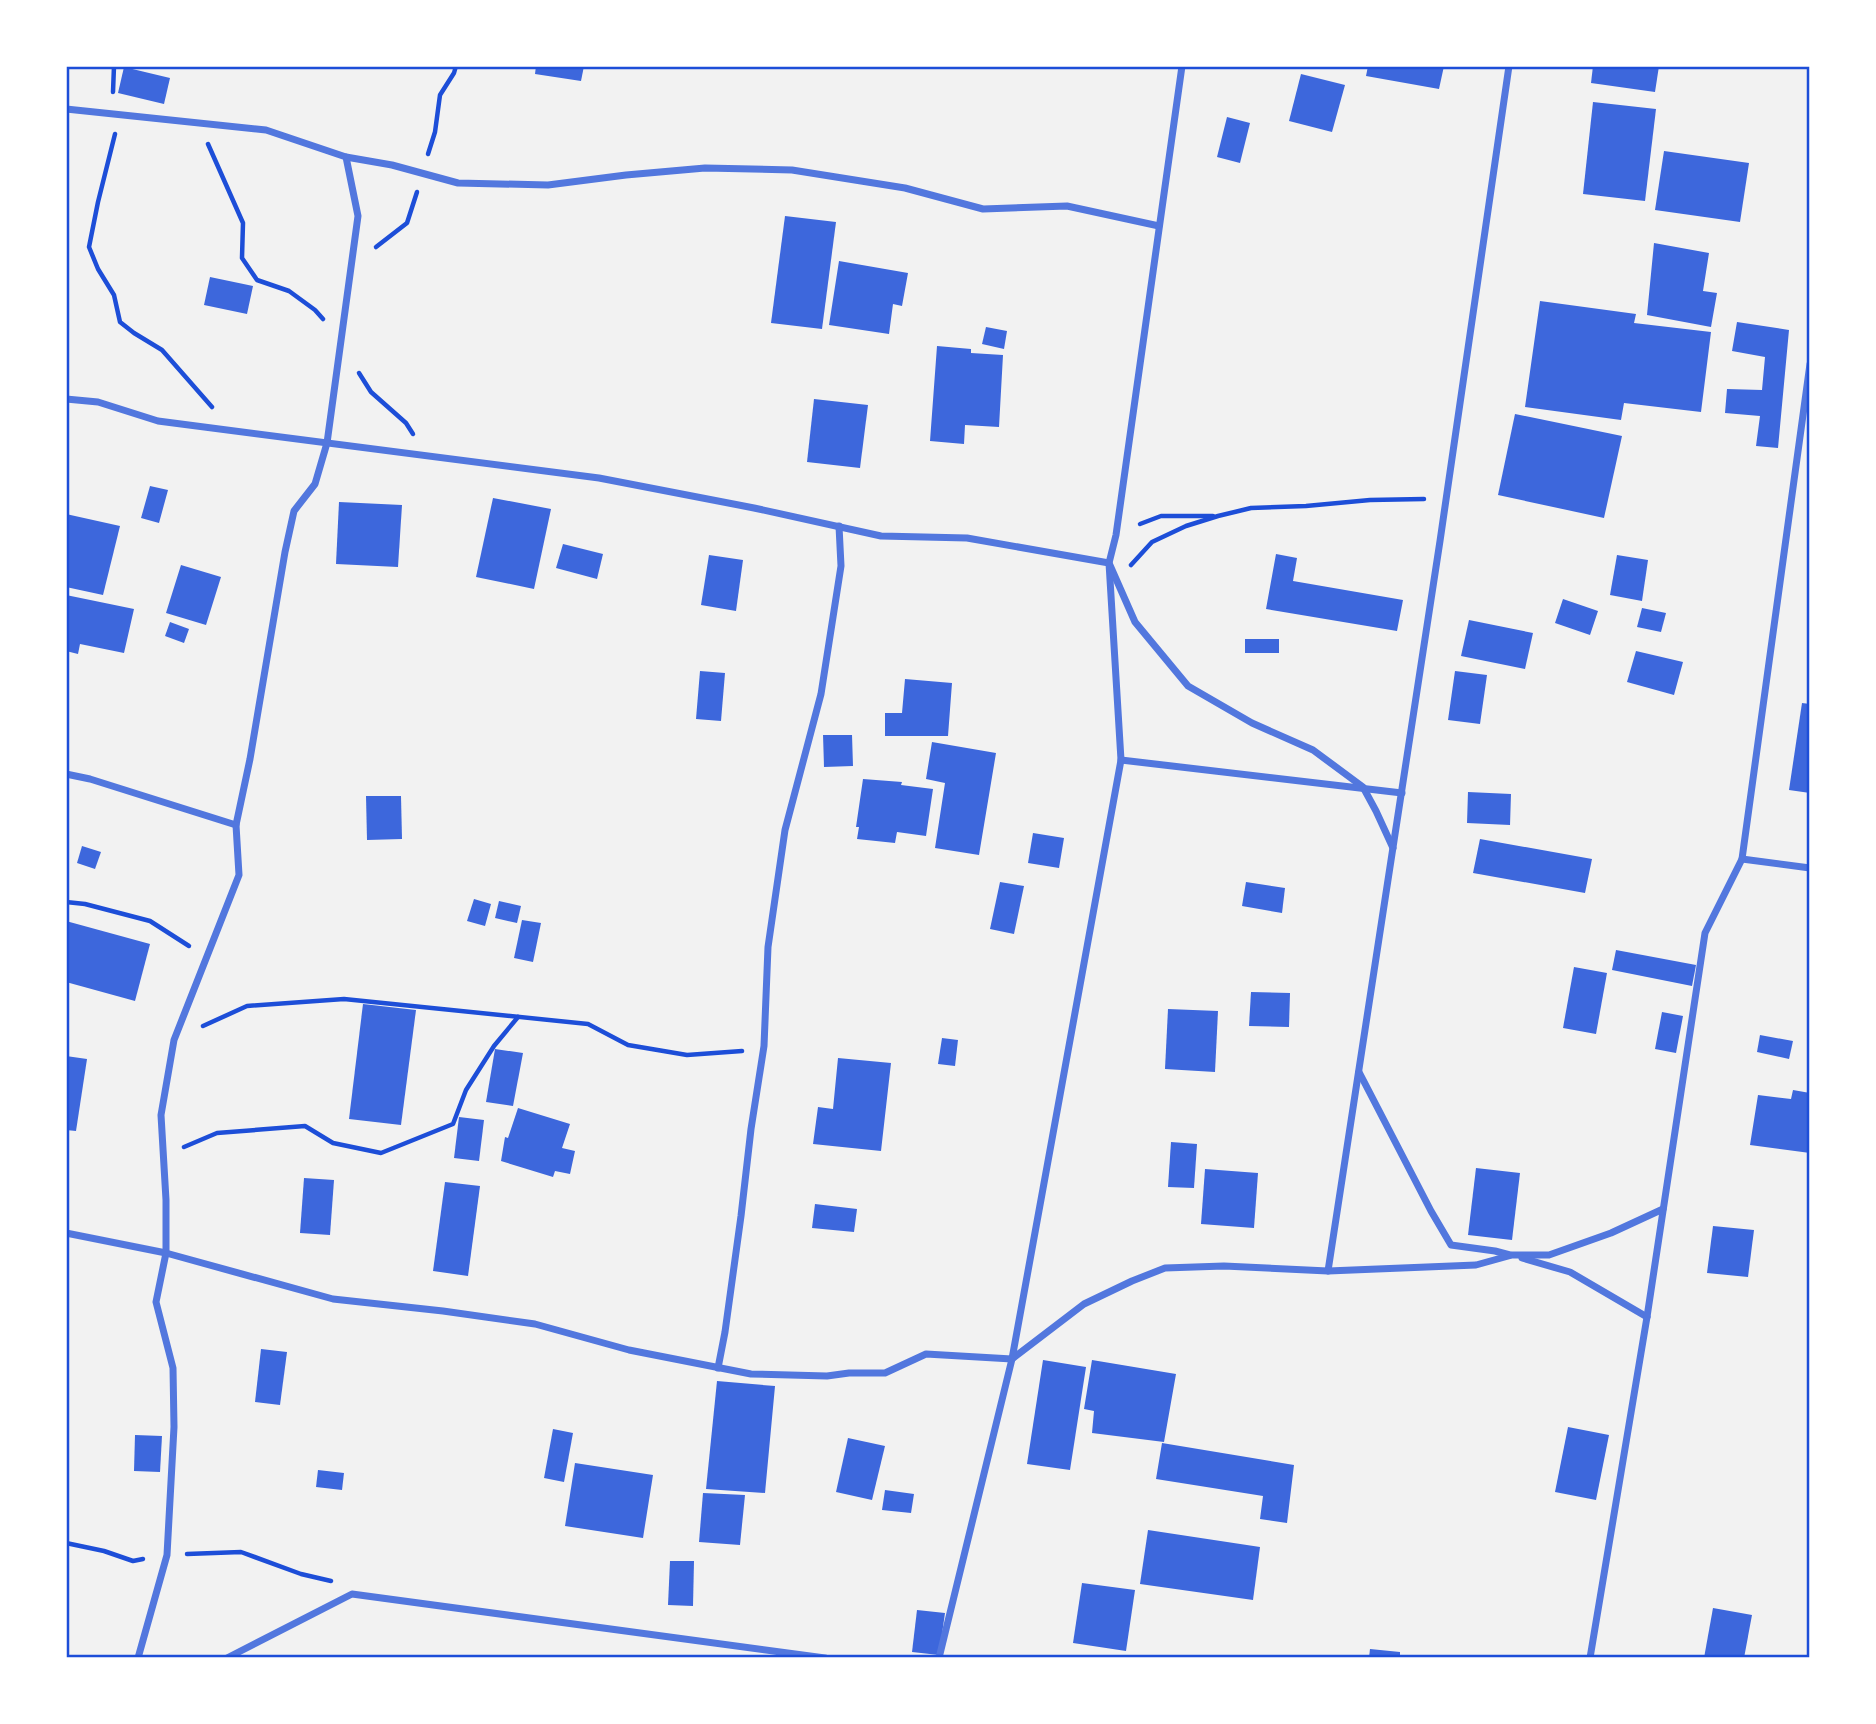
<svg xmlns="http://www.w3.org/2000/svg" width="1876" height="1724" font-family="'Public Sans',sans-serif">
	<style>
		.building { fill: #3d67dc }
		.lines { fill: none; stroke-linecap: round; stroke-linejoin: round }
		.path { stroke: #1d4ed8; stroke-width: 4.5 }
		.minor { stroke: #5277de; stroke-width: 7 }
		.neatline { fill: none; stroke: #1d4ed8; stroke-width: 2.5 }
	</style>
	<rect width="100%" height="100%" fill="#f2f2f2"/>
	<g class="building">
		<path d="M536,66H584L581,81L535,74Z"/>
		<path d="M1368,66H1444L1439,89L1366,76Z"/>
		<path d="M1593,66H1659L1655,92L1591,83Z"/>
		<path d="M124,67L170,78L164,104L118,93Z"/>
		<path d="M1301,74L1345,85L1332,132L1289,121Z"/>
		<path d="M1593,102L1656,109L1645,201L1583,194Z"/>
		<path d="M1227,117L1250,123L1240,163L1217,157Z"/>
		<path d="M1664,151L1749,163L1740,222L1655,210Z"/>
		<path d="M785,216L836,222L822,329L771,323Z"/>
		<path d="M1654,243L1709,253L1703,291L1717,293L1711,327L1647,315Z"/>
		<path d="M839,261L908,273L902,306L893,304L889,334L829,325Z"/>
		<path d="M210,277L253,286L247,314L204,305Z"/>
		<path d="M1540,301L1636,314L1634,323L1711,332L1701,412L1624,403L1621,420L1525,407Z"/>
		<path d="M1737,322L1789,330L1778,448L1756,446L1760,416L1725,413L1727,389L1762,390L1765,357L1732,351Z"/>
		<path d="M986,327L1007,331L1004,349L982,344Z"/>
		<path d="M937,346L971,349V353L1003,355L999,427L965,425L964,444L930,441Z"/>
		<path d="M814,399L868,405L860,468L807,462Z"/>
		<path d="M1515,414L1622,436L1604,518L1498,495Z"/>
		<path d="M150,486L168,490L159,523L141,518Z"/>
		<path d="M493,498L551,509L534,589L476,577Z"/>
		<path d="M339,502L402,505L398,567L336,564Z"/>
		<path d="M66,514L120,526L103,595L66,587Z"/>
		<path d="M563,544L603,554L597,579L556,568Z"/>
		<path d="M1276,554L1297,558L1293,581L1403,600L1397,631L1266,609Z"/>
		<path d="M709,555L743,560L736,611L701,605Z"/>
		<path d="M1617,555L1648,560L1642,601L1610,595Z"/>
		<path d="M181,565L221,577L206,625L166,613Z"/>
		<path d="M66,595L134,609L124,653L80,644L78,654L66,651Z"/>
		<path d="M1563,599L1598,611L1590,635L1555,623Z"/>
		<path d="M1642,608L1666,613L1661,632L1637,627Z"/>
		<path d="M1469,620L1533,633L1525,669L1461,656Z"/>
		<path d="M170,622L189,629L184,643L165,636Z"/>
		<rect x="1245" y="639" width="34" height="14"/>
		<path d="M1636,651L1683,662L1674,695L1627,682Z"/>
		<path d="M700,671L725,673L721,721L696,719Z"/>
		<path d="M1455,671L1487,675L1480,724L1448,720Z"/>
		<path d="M905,679L952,683L948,736H885V713H902Z"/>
		<path d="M1802,703L1810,704V793L1789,790Z"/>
		<path d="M823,735H852L853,766L824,767Z"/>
		<path d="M932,742L996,753L979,855L935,848L945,783L926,779Z"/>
		<path d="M863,779L902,782L901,785L933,789L926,836L897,832L895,843L857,839L859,827H856Z"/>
		<path d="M1468,792L1511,794L1510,825L1467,823Z"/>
		<path d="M366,796H401L402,839L367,840Z"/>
		<path d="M1033,833L1064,838L1059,868L1028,863Z"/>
		<path d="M1480,839L1592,859L1585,893L1473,873Z"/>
		<path d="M82,846L101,852L95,869L77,863Z"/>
		<path d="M1000,882L1024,886L1014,934L990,929Z"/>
		<path d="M1246,882L1285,888L1282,913L1242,906Z"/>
		<path d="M474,899L491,904L485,926L467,921Z"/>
		<path d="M499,901L521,906L517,923L495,918Z"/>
		<path d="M522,920L541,923L533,962L514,958Z"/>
		<path d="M66,921L150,944L135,1001L66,982Z"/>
		<path d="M1616,950L1696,965L1692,986L1612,970Z"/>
		<path d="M1574,967L1607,973L1596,1034L1563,1028Z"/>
		<path d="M1251,992L1290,993L1289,1027L1249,1026Z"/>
		<path d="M363,1004L416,1010L401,1125L349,1119Z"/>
		<path d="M1168,1009L1218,1011L1215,1072L1165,1069Z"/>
		<path d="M1662,1012L1683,1016L1676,1053L1655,1049Z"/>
		<path d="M1760,1035L1793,1041L1789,1059L1757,1052Z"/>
		<path d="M942,1038L958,1040L955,1066L938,1064Z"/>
		<path d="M495,1049L523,1053L513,1106L486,1102Z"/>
		<path d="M66,1056L87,1059L76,1131L66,1130Z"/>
		<path d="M838,1058L891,1063L881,1151L813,1144L818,1107L833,1109Z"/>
		<path d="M1793,1090L1810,1093V1153L1750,1145L1758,1095L1791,1099Z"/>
		<path d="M518,1108L570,1124L562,1148L575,1151L570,1174L555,1171L553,1177L501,1161L505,1137L508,1138Z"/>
		<path d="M459,1117L484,1120L479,1161L454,1158Z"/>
		<path d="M1171,1142L1197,1144L1194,1188L1168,1187Z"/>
		<path d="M1476,1168L1520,1173L1512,1240L1468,1235Z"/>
		<path d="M1205,1169L1258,1173L1254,1228L1201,1224Z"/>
		<path d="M304,1178L334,1180L330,1235L300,1233Z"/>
		<path d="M445,1182L480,1186L468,1276L433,1271Z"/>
		<path d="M815,1204L857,1209L854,1232L812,1228Z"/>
		<path d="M1713,1226L1754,1230L1748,1277L1707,1273Z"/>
		<path d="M261,1349L287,1352L280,1405L255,1402Z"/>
		<path d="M1043,1360L1086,1367L1070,1470L1027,1464Z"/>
		<path d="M1092,1360L1176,1374L1164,1442L1092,1433L1094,1411L1084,1409Z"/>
		<path d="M717,1381L775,1386L765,1493L706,1489Z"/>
		<path d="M1568,1427L1609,1435L1596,1500L1555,1492Z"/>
		<path d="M553,1429L573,1433L564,1482L544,1478Z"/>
		<path d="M135,1435L162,1436L160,1472L134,1471Z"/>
		<path d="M848,1438L885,1446L872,1500L836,1492Z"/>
		<path d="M1162,1443L1294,1465L1287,1523L1260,1519L1263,1496L1156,1479Z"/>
		<path d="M575,1463L653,1475L643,1538L565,1526Z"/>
		<path d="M318,1470L344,1473L342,1490L316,1487Z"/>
		<path d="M885,1490L914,1494L911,1513L882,1510Z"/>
		<path d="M703,1493L745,1495L740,1545L699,1542Z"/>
		<path d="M1148,1530L1260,1547L1253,1600L1140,1584Z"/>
		<path d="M670,1561H694L693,1606L668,1605Z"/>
		<path d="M1082,1583L1135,1590L1126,1651L1073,1643Z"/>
		<path d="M1713,1608L1752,1615L1744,1658H1704Z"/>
		<path d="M917,1610L945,1613L939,1655L912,1652Z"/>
		<path d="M1370,1649L1400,1652V1658H1369Z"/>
	</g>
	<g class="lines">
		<g class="path">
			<path d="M113,92L114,66"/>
			<path d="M115,134L98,202L89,247L98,269L114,295L120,322L134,333L162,350L212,407"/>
			<path d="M208,144L243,223L242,258L257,280L289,291L315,310L323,319"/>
			<path d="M428,154L435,132L440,95L454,73L456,66"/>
			<path d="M376,247L407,223L417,192"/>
			<path d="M359,373L371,392L406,423L413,434"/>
			<path d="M1140,524L1161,516H1213"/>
			<path d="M1131,565L1152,542L1186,526L1218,516L1251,508L1306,506L1370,500L1424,499"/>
			<path d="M66,902L85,904L150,921L189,946"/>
			<path d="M203,1026L247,1006L344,999L588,1024L628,1045L687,1055L742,1051"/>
			<path d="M184,1147L217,1133L305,1126L333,1143L381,1153L453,1124L466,1090L494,1046L518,1017"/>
			<path d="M66,1543L104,1551L133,1561L143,1559"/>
			<path d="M187,1554L241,1552L301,1574L331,1581"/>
		</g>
		<g class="minor">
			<path d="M66,109L266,130L346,157L358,216L327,443L315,484L294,511L285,552L250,759L236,825L239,875L174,1040L161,1115L166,1200V1253L156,1302L173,1368L174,1427L167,1555L138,1658"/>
			<path d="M346,157L392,165L458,183L548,185L626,175L705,168L792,170L905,188L983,209L1067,206L1159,226"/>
			<path d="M66,399L98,402L158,421L599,478L754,508L881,536L967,538L1109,563L1135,622L1188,686L1252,723L1313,750L1363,787L1376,811L1393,848"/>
			<path d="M1121,760L1402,793"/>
			<path d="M66,774L90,779L236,825"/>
			<path d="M1742,859L1810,868"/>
			<path d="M1359,1072L1431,1211L1451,1245L1495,1251L1510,1255"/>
			<path d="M66,1233L166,1253L333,1299L443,1311L535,1324L629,1350L751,1374L827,1376L849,1373H885L926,1354L1012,1359L1084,1304L1132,1281L1165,1268L1224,1266L1328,1271L1476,1265L1512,1255H1549L1611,1233L1663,1209"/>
			<path d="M1522,1258L1570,1272L1647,1317"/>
			<path d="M1328,1271L1440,541L1509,66"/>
			<path d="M718,1368L725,1332L741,1216L751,1129L764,1046L768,947L785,830L821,694L841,566L839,526"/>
			<path d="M227,1658L352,1594L825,1658"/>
			<path d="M939,1658L1012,1359L1121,760L1109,563L1116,535L1182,66"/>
			<path d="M1590,1658L1647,1317L1705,933L1742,859L1810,364"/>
		</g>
	</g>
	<rect width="1876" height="1724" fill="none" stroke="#ffffff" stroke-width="136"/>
	<rect x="68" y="68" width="1740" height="1588" class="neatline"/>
</svg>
